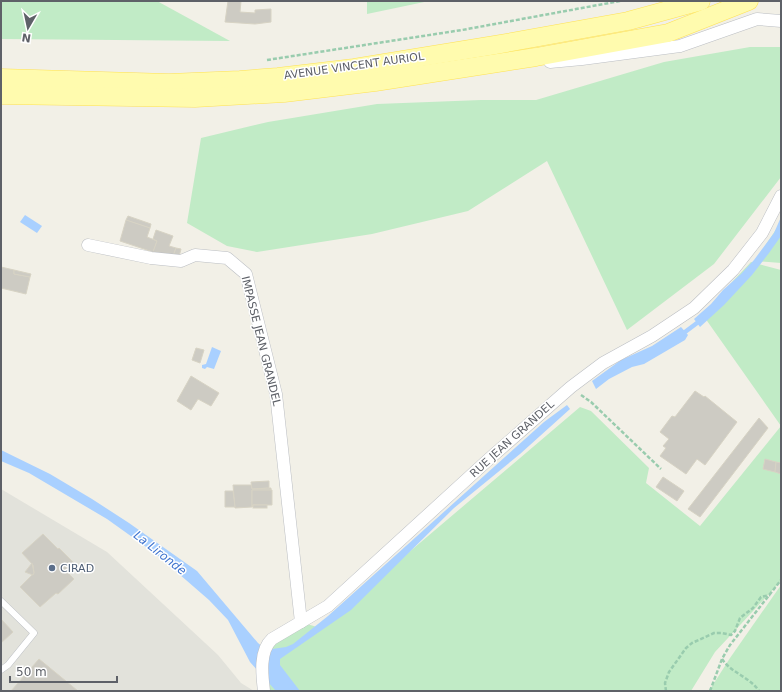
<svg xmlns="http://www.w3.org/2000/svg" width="782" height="692" font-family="'DejaVu Sans',sans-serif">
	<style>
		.industrial { fill: #e2e2db }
		.green { fill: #c1ebc6 }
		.water { fill: #a9d0ff }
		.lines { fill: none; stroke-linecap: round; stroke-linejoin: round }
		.stream { stroke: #a9d0ff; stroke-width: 4.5 }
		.building { fill: #cdcbc3; stroke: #d7d3c4 }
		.lane-casing { stroke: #bbbec3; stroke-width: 7 }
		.street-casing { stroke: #bbbec3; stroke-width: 13 }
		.primary-casing { stroke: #ffe253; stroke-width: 19 }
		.path { stroke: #99ccae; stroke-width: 2.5; stroke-dasharray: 4 2; stroke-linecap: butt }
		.lane { stroke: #fff; stroke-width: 6 }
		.street { stroke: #fff; stroke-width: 12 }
		.primary { stroke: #fffbae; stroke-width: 18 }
		.service-dot { fill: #5c6f8a; stroke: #fff; stroke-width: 1.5 }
		.labels { text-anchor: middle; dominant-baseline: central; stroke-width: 3; stroke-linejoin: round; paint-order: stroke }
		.street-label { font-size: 11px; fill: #5e6168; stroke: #fff }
		.service-label { font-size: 11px; fill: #4e5e75; stroke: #fff; text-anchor: start }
		.water-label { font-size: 12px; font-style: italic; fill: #3f74cf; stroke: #fff }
	</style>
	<rect width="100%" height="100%" fill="#f2f0e7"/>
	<path class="industrial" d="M1,489L107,552L218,655L241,683L254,691H1Z"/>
	<g class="green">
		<path d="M1,1H157L230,41L1,39Z"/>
		<path d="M367,1H429L367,14Z"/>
		<path d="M750,47H781V177L714,264L627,330L547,161L468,211L372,234L257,252L227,246L187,223L201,138L268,122L377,104L481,100H536L664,62Z"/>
		<path d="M781,222V263L755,261Z"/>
		<path d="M751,262L781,270V581L715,652L691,691H268L271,648L280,640L307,624L317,627L388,570L580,407L591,411L649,468L646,483L700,526L781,426L705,318L733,281Z"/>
		<path d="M781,585V691H709L730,658Z"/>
	</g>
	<g class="water">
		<path d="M25,215L42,226L37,233L20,222Z"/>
		<path d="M781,217V236L769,253L752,275L724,305L700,327L694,319L711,304L723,290L741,274L754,260L774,233Z"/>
		<path d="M681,327L688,335L685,340L644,364L632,367L609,379L596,389L592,381L621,360L652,346Z"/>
		<path d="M212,347L221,351L214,369L207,367L205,369L202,368V365L206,364Z"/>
		<path d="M567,405L570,409L520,454L454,508L351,610L280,659V665L300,691H276L250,662L228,620L209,600L156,554L107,519L29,473L1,461V450L50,474L92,499L129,523L197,571L258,643L270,653L272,649L286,647L293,644L328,616L544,422Z"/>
	</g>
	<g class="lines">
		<path class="stream" d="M681,335L701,320"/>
	</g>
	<g class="building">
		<path d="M228,1H241L240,12L255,13V10L271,9V22L255,24L225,22Z"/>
		<path d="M128,216L151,224L150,228L126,220Z"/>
		<path d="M126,220L150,228L147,237L157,241L153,252L120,241Z"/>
		<path d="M156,230L173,236L169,246L176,248L173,256L153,252L157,241L153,239Z"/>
		<path d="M176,248L181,249L179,257L173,256Z"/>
		<path d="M1,267L14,270V274L30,277L26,294L1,288Z"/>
		<path d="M14,270L31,274L30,277L14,274Z"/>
		<path d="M196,348L204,350L200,363L192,360Z"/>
		<path d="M191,376L219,393L211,406L198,399L191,410L177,401Z"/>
		<path d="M695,391L704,397L705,396L737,422L705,465L697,459L686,474L660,456L666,448L663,446L669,439L660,432L672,416L675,417Z"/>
		<path d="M759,418L768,428L700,517L688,509Z"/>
		<path d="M765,459L776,462L775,472L763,469Z"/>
		<path d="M776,462L781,463V474L775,472Z"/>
		<path d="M663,477L684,491L677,501L656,487Z"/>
		<path d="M269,481V488L252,489L251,482Z"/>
		<path d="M233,485H251L252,489L271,488V490H252V507L235,508Z"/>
		<path d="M252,490H272V505H253L252,507Z"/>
		<path d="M225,491H233L235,507H225Z"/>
		<rect x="253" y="505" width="14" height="3"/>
		<path d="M43,534L58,549L59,548L75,564L67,572L74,579L58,594L56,593L40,607L20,587L34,573L33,565L22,553Z"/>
		<path d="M32,563L34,573L33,575L25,572Z"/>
		<path d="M1,619L13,632L1,643Z"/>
		<path d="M39,659L78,691H11Z"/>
	</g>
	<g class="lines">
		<defs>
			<path id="lane" d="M1,601L34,633L8,665L1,670"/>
			<g id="street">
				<path d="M550,62L582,59L680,46L757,19L781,21"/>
				<path d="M88,245L151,258L181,261L195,255L227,258L246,274L276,394L301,622"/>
				<path d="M264,691C262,675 259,651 272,639L328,606L489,459L571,387L603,363L652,336L694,308L733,270L762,233L781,196"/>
			</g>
			<g id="primary">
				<path d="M1,78L169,83L240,80L278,77L354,68L495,45L628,21L701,1"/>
				<path d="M1,95L195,98L284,93L375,82L536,57L668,33L749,1"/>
			</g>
		</defs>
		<use href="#lane" class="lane-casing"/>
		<use href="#street" class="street-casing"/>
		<use href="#primary" class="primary-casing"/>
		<g class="path">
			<path d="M267,60L462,30L620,1"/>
			<path d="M581,395L591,402L661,469"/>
			<path d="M722,659C731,673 750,677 759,691"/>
			<path d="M666,691L665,683L669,672L686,648L692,643L714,633H722L731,635L735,631L740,618L753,608L761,597L770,595"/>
			<path d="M710,691L722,659L730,645L781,580"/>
		</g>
		<use href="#lane" class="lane"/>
		<use href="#street" class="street"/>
		<use href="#primary" class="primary"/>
	</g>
	<circle class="service-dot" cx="52" cy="568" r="4"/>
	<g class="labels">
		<g class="street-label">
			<text transform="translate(354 66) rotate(-8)">AVENUE VINCENT AURIOL</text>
			<text transform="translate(261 341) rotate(76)">IMPASSE JEAN GRANDEL</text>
			<text transform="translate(512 439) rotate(-42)">RUE JEAN GRANDEL</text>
		</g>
		<g class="service-label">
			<text x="60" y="568">CIRAD</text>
		</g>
		<g class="water-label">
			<text transform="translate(160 553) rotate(38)">La Lironde</text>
		</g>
	</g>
	<rect width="782" height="692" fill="none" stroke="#5e6168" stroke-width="4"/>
	<g transform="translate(28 28) rotate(189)" stroke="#ffffff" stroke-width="3" paint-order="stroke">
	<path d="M0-3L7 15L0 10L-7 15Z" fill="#5e6168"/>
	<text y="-6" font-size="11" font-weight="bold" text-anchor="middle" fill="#5e6168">N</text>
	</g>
	<path d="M10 676v6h107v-6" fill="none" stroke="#5e6168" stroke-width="2"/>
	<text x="16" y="676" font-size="12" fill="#5e6168" stroke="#ffffff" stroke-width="3" paint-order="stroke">50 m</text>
</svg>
